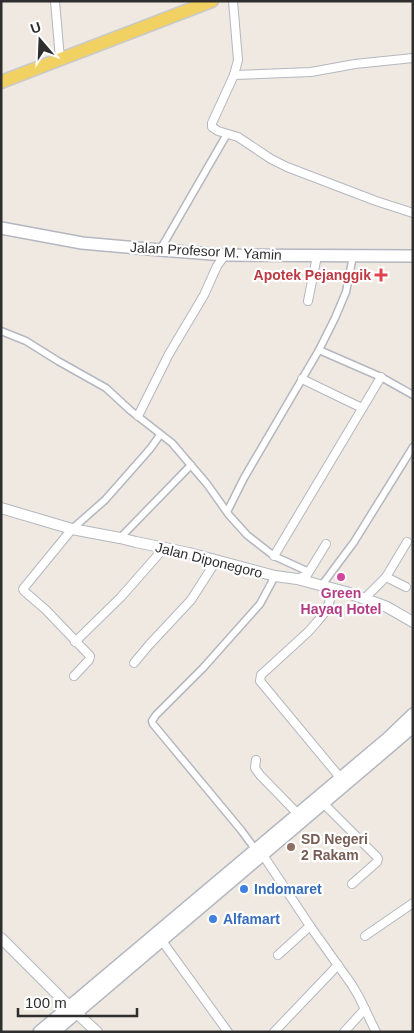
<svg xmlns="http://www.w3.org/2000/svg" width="414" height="1033" font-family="Arial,sans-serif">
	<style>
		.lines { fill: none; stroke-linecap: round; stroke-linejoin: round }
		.pedestrian-casing { stroke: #b4b7c1; stroke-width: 9 }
		.minor-casing { stroke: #b4b7c1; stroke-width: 10 }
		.tertiary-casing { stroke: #b4b7c1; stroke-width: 12 }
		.secondary-casing { stroke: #b4b7c1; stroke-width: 14 }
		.primary-casing { stroke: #c9c9c9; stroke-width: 15 }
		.pedestrian { stroke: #fff; stroke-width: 6 }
		.minor { stroke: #fff; stroke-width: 8 }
		.tertiary { stroke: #fff; stroke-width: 10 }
		.secondary { stroke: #fff; stroke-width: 11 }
		.primary { stroke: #f2d163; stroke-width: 12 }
		.health-dot { fill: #e0444e; stroke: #fff; stroke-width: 2 }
		.hotel-dot { fill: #d1479c; stroke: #fff; stroke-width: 2 }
		.education-dot { fill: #8d6e63; stroke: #fff; stroke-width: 2 }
		.shop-dot { fill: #3f7fe0; stroke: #fff; stroke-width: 2 }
		.labels { text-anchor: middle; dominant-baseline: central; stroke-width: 4.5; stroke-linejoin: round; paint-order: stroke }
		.street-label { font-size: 14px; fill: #2e2e2e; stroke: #fff }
		.health-label { font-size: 14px; font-weight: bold; fill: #be3a42; stroke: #fff; text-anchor: end }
		.hotel-label { font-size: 14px; font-weight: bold; fill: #b23c85; stroke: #fff }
		.education-label { font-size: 14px; font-weight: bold; fill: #785e54; stroke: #fff; text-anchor: start }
		.shop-label { font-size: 14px; font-weight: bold; fill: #366cbe; stroke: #fff; text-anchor: start }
	</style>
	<rect width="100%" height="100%" fill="#efe9e1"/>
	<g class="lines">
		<defs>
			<g id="pedestrian">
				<path d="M160,250L227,134"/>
				<path d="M1,331L26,341L58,361L106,388L131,411L172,443L207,484L229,515L247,535L274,556L309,572"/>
				<path d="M319,350L381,377L413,395"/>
				<path d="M227,512L244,478L319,350L335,318L346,292L353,256"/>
				<path d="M72,529L105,500L150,449L160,435"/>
				<path d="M120,538L191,465"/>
				<path d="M322,585L354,542L413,447"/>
				<path d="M255,849L241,830L153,724L152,721L156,715L203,668L260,604L275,576"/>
			</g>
			<g id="minor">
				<path d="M55,1L60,59"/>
				<path d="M233,1L238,60L234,75L212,123V127L218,131L238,137L271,159L287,167L376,201L413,213"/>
				<path d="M234,75L311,72L355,64L413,58"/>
				<path d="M308,301L317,256"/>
				<path d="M302,379L362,408"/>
				<path d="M138,416L169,354L204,295L217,266L225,255"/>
				<path d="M72,529L23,589L24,591L46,610L90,656L89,660L74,676"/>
				<path d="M274,556L381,377"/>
				<path d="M386,577L406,587"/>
				<path d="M297,579L307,575L326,544"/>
				<path d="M334,589L326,611L316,623L308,632L261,675L260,681L343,781"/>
				<path d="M364,599L386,577L407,542"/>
				<path d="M75,642L121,597L164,548"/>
				<path d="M134,663L149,645L191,600L216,561"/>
				<path d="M256,760L255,768L260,775L297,813"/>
				<path d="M323,803L377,857L378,859L377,862L352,884"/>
				<path d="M263,855L310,926L352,985L359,997L376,1032"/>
				<path d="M365,936L413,903"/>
				<path d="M162,941L228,1032"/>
				<path d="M278,955L310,926"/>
				<path d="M274,1032L338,965"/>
				<path d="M344,1032L365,1009"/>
			</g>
			<g id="tertiary">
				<path d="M1,508L72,529L120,538L136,542L189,553L275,576L297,579L346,592L387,607L413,622"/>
				<path d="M1,938L70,1007L97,1032"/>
			</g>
			<g id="secondary">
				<path d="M1,228L82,243L160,250L225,255L413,256"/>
				<path d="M39,1032L388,738L413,714"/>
				<path d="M54,1032L413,727"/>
			</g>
			<path id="primary" d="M1,82L212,1"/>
		</defs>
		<use href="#pedestrian" class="pedestrian-casing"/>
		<use href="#minor" class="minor-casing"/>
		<use href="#tertiary" class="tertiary-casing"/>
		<use href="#secondary" class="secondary-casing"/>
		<use href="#primary" class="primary-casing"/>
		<use href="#pedestrian" class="pedestrian"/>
		<use href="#minor" class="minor"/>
		<use href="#tertiary" class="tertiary"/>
		<use href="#secondary" class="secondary"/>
		<use href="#primary" class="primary"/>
	</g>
	<path class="health-dot" d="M378.5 267.5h5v5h5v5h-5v5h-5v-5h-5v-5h5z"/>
	<circle class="hotel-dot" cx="341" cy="577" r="5"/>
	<circle class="education-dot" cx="291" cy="847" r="5"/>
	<g class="shop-dot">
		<circle cx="244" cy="889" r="5"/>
		<circle cx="213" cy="919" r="5"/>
	</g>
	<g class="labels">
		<g class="street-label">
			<text transform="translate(206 251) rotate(3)">Jalan Profesor M. Yamin</text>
			<text transform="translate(209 560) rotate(14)">Jalan Diponegoro</text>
		</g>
		<g class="health-label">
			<text x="371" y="275">Apotek Pejanggik</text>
		</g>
		<g class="hotel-label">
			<text x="341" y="593">Green<tspan x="341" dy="16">Hayaq Hotel</tspan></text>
		</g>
		<g class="education-label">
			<text x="301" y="839">SD Negeri<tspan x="301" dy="16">2 Rakam</tspan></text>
		</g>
		<g class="shop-label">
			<text x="254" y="889">Indomaret</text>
			<text x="223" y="919">Alfamart</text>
		</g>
	</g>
	<rect width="414" height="1033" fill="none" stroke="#2e2e2e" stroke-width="5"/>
	<g transform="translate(40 40) rotate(341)" stroke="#ffffff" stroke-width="4" paint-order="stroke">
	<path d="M0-4L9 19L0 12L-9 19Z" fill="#2e2e2e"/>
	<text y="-8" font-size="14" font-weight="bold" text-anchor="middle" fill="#2e2e2e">U</text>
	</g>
	<path d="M18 1008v8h119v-8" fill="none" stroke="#2e2e2e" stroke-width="2.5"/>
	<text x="25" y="1008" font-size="15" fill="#2e2e2e" stroke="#ffffff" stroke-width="4" paint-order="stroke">100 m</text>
</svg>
